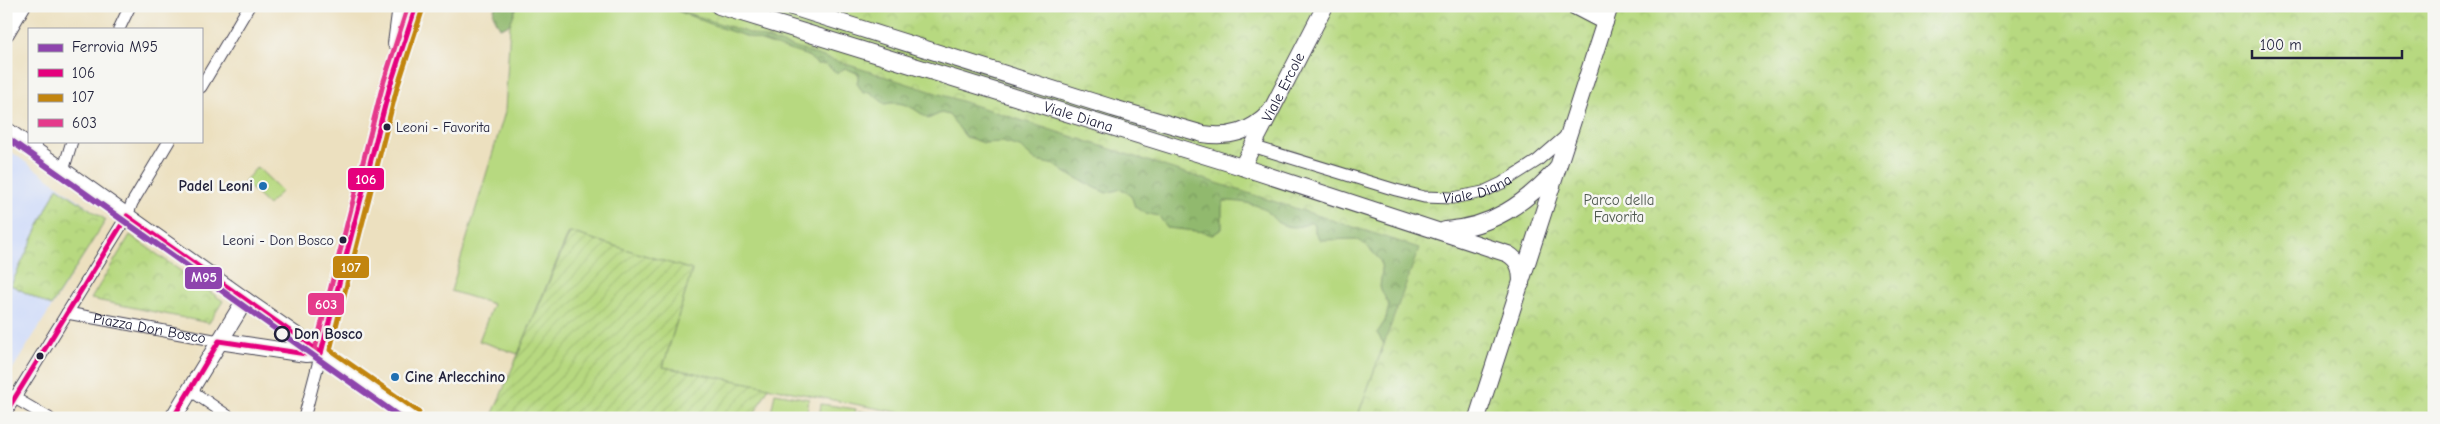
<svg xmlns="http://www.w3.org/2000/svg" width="2440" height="424" font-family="'Comic Neue',sans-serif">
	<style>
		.built { fill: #cedafa }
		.grass { fill: #b7d980; stroke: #6c7e5e }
		.forest { fill: url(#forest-crowns); stroke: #5a6e54 }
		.park { fill: url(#park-crowns); stroke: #6c7e5e }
		.garden { fill: url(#garden-furrows); stroke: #6c7e5e }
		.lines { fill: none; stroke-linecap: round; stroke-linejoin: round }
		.street-casing { stroke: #403e4f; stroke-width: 13 }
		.secondary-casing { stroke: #403e4f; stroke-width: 18 }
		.street { stroke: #fff; stroke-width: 11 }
		.secondary { stroke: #fff; stroke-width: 16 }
		.bus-1-casing { stroke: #f6f6f2; stroke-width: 9 }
		.bus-2-casing { stroke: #f6f6f2; stroke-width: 9 }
		.bus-3-casing { stroke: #f6f6f2; stroke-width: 9 }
		.bus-1 { stroke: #e5007d; stroke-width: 5 }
		.bus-2 { stroke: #c2850f; stroke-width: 5 }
		.bus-3 { stroke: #e5398b; stroke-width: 5 }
		.rail-1-casing { stroke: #f6f6f2; stroke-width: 10 }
		.rail-1 { stroke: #8e44ad; stroke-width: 6 }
		.bus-dot { fill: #22223b; stroke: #f6f6f2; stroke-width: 2 }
		.poi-dot { fill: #1f6fb2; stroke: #f6f6f2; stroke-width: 2 }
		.stop-dot { fill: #f6f6f2; stroke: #22223b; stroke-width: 2.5 }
		.labels { text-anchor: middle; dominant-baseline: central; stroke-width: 5; stroke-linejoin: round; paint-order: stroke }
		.bus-label { font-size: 14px; fill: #22223b; stroke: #f6f6f2; text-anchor: start }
		.street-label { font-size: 15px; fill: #22223b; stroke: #f6f6f2 }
		.poi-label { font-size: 15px; font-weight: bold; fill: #22223b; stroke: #f6f6f2; text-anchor: end }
		.park-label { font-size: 15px; fill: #4f5950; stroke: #f6f6f2 }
		.stop-label { font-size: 15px; font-weight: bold; fill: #22223b; stroke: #f6f6f2; text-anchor: start }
		.line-badge { stroke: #f6f6f2; stroke-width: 2 }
		.badge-label { font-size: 14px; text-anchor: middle; font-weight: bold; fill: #fff }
	</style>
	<defs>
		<pattern id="forest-crowns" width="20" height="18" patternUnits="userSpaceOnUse" patternTransform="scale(1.25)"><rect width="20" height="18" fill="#91b96e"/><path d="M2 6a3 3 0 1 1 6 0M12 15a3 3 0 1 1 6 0" fill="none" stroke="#76965c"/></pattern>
		<pattern id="park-crowns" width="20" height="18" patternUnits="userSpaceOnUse" patternTransform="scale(1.25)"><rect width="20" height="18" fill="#b7d980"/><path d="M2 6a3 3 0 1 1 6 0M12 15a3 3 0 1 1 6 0" fill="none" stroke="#9dba70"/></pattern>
		<pattern id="garden-furrows" width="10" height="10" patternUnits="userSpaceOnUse" patternTransform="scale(1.25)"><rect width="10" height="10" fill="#b7d980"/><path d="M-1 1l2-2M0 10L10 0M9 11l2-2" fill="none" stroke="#9dba70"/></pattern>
	</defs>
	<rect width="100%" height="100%" fill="#f6f6f2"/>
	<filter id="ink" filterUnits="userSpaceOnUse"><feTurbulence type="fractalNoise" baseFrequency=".02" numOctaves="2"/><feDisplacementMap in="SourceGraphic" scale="10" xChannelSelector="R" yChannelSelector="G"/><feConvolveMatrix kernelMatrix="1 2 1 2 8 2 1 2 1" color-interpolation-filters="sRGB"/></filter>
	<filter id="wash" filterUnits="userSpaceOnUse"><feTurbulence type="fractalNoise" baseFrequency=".0096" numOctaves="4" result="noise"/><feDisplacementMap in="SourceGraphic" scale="20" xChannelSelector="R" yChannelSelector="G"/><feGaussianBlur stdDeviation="1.12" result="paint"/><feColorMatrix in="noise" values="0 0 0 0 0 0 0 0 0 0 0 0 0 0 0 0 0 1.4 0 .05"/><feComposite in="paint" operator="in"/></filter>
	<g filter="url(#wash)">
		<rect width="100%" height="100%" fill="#ece0bf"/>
		<path class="built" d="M6,148L106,220L7,378L6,377Z"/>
		<g class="grass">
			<path d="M511,6H665L1420,248L1357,418H927L663,367L692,270L569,232L518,354L479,341L493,304L451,291L505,112Z"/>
			<path d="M257,167L282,191L268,205L244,182Z"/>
			<path d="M775,393L809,399L806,418H770Z"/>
			<path d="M821,404L856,409L854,418H819Z"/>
			<path d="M859,411L891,418H858Z"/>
		</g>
		<g class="forest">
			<path d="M495,6H517L510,24L500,28L493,14Z"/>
			<path d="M665,6L1445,242L1357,418L1384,344L1377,333L1385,321L1389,306L1380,287L1382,270L1380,260L1367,246L1356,239L1320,240L1315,232V225L1311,222C1301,228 1288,229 1277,222C1272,218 1269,211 1263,208C1252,203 1237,201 1224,201L1222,207V229L1212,235L1204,232L1167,228L1159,216L1145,213L1135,207L1131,195L1121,189L1106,193L1066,173L1055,165L1036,161L1020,147L1002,142L984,143L966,137L949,115L941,113L928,119C914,108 903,100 885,104L870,92L863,93L857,83L859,74L845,68L837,73L825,64H817L808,56L724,29Z"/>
		</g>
		<g class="park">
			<path d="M665,6H2434V418H1357L1419,248Z"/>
			<path d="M57,187L106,220L51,306L11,285Z"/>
			<path d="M130,235L223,301L209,323L91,299Z"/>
		</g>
		<path class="garden" d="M570,232L692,270L663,367L769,387L752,418H491Z"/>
	</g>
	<g filter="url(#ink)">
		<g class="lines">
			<defs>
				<g id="street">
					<path d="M119,29L130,6"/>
					<path d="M201,87L249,6"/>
					<path id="s1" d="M1252,146L1396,190L1424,197L1453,198L1483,192L1502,183L1537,161L1567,135"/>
					<path d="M63,171L72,141"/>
					<path id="s2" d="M67,313L219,341"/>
					<path d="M190,390L231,418"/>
					<path d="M6,393L49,418"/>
					<path d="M6,412L127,216L132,203L169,141"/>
					<path d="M304,418L321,353"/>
				</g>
				<g id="secondary">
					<path id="s3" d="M719,6L1242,167L1508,254C1520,261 1521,271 1521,284"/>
					<path d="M789,6L1113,108L1203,134C1230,138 1251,132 1270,112"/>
					<path d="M1574,6L1605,22"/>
					<path d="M6,33L22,6"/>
					<path d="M396,44L401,6"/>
					<path d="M6,130L245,300L415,418"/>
					<path id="s4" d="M1242,167L1325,6"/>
					<path d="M1445,230C1492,227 1524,204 1556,170"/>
					<path d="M219,341L306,354L321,353"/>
					<path d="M321,353L390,86L416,6"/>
					<path d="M173,418L245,300"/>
					<path d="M1477,418L1610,6"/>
				</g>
			</defs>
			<use href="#street" class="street-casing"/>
			<use href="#secondary" class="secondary-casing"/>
			<use href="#street" class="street"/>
			<use href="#secondary" class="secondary"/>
			<defs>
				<g id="bus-1">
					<path d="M321,353L390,86L416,6"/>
					<path d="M6,412L127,216L321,353"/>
					<path d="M173,418L219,341L306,354L319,353"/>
				</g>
				<path id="bus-2" d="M419,412L330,350L397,88L423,8"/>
				<path id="bus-3" d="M401,418L317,359L314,353L383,84L408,6"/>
			</defs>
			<use href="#bus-1" class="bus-1-casing"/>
			<use href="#bus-2" class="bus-2-casing"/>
			<use href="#bus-3" class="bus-3-casing"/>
			<use href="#bus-1" class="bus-1"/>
			<use href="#bus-2" class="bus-2"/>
			<use href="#bus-3" class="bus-3"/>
			<defs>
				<path id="rail-1" d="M6,137L401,418"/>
			</defs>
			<use href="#rail-1" class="rail-1-casing"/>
			<use href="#rail-1" class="rail-1"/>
		</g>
	</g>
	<g class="bus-dot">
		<circle cx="387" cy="127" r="4.5"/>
		<circle cx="343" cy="240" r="4.5"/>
		<circle cx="40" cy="356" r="4.5"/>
	</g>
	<g class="poi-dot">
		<circle cx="263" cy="186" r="5"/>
		<circle cx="395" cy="377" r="5"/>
	</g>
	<circle class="stop-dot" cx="282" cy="334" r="7"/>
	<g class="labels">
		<g class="bus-label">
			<text x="396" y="127">Leoni - Favorita</text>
			<text x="334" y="240" text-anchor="end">Leoni - Don Bosco</text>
		</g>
		<g class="street-label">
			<text stroke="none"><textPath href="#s4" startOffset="90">Viale Ercole</textPath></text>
			<text stroke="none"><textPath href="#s3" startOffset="376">Viale Diana</textPath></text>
			<text stroke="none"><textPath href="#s1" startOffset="234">Viale Diana</textPath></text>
			<text stroke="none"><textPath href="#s2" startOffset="84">Piazza Don Bosco</textPath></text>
		</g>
		<g class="poi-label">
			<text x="253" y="186">Padel Leoni</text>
			<text x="405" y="377" text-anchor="start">Cine Arlecchino</text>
		</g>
		<g class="park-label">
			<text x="1619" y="200">Parco della<tspan x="1619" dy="17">Favorita</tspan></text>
		</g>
		<g class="stop-label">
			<text x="294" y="334">Don Bosco</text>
		</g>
	</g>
	<g class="line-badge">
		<rect x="347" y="167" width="38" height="24" rx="5" fill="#e5007d"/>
		<rect x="332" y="255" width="38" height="24" rx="5" fill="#c2850f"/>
		<rect x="184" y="266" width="39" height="24" rx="5" fill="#8e44ad"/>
		<rect x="307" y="292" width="38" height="24" rx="5" fill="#e5398b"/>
	</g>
	<g class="badge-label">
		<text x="366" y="184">106</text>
		<text x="351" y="272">107</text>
		<text x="204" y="282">M95</text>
		<text x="326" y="309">603</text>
	</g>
	<rect width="2440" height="424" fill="none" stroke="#f6f6f2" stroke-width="25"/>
	<rect x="28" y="28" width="175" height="115" fill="#f6f6f2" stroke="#a1a1a9"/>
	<rect x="38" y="44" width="25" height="8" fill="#8e44ad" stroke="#a1a1a9"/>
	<text x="72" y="52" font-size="15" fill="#22223b">Ferrovia M95</text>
	<rect x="38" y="69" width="25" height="8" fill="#e5007d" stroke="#a1a1a9"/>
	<text x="72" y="78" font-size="15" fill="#22223b">106</text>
	<rect x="38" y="94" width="25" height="8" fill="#c2850f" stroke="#a1a1a9"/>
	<text x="72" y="102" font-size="15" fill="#22223b">107</text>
	<rect x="38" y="119" width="25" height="8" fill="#e5398b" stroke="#a1a1a9"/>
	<text x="72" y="128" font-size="15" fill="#22223b">603</text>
	<path d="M2252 50v8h150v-8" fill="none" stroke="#22223b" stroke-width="2.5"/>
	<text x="2260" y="50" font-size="15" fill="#22223b" stroke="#f6f6f2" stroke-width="4" paint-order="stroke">100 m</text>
</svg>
